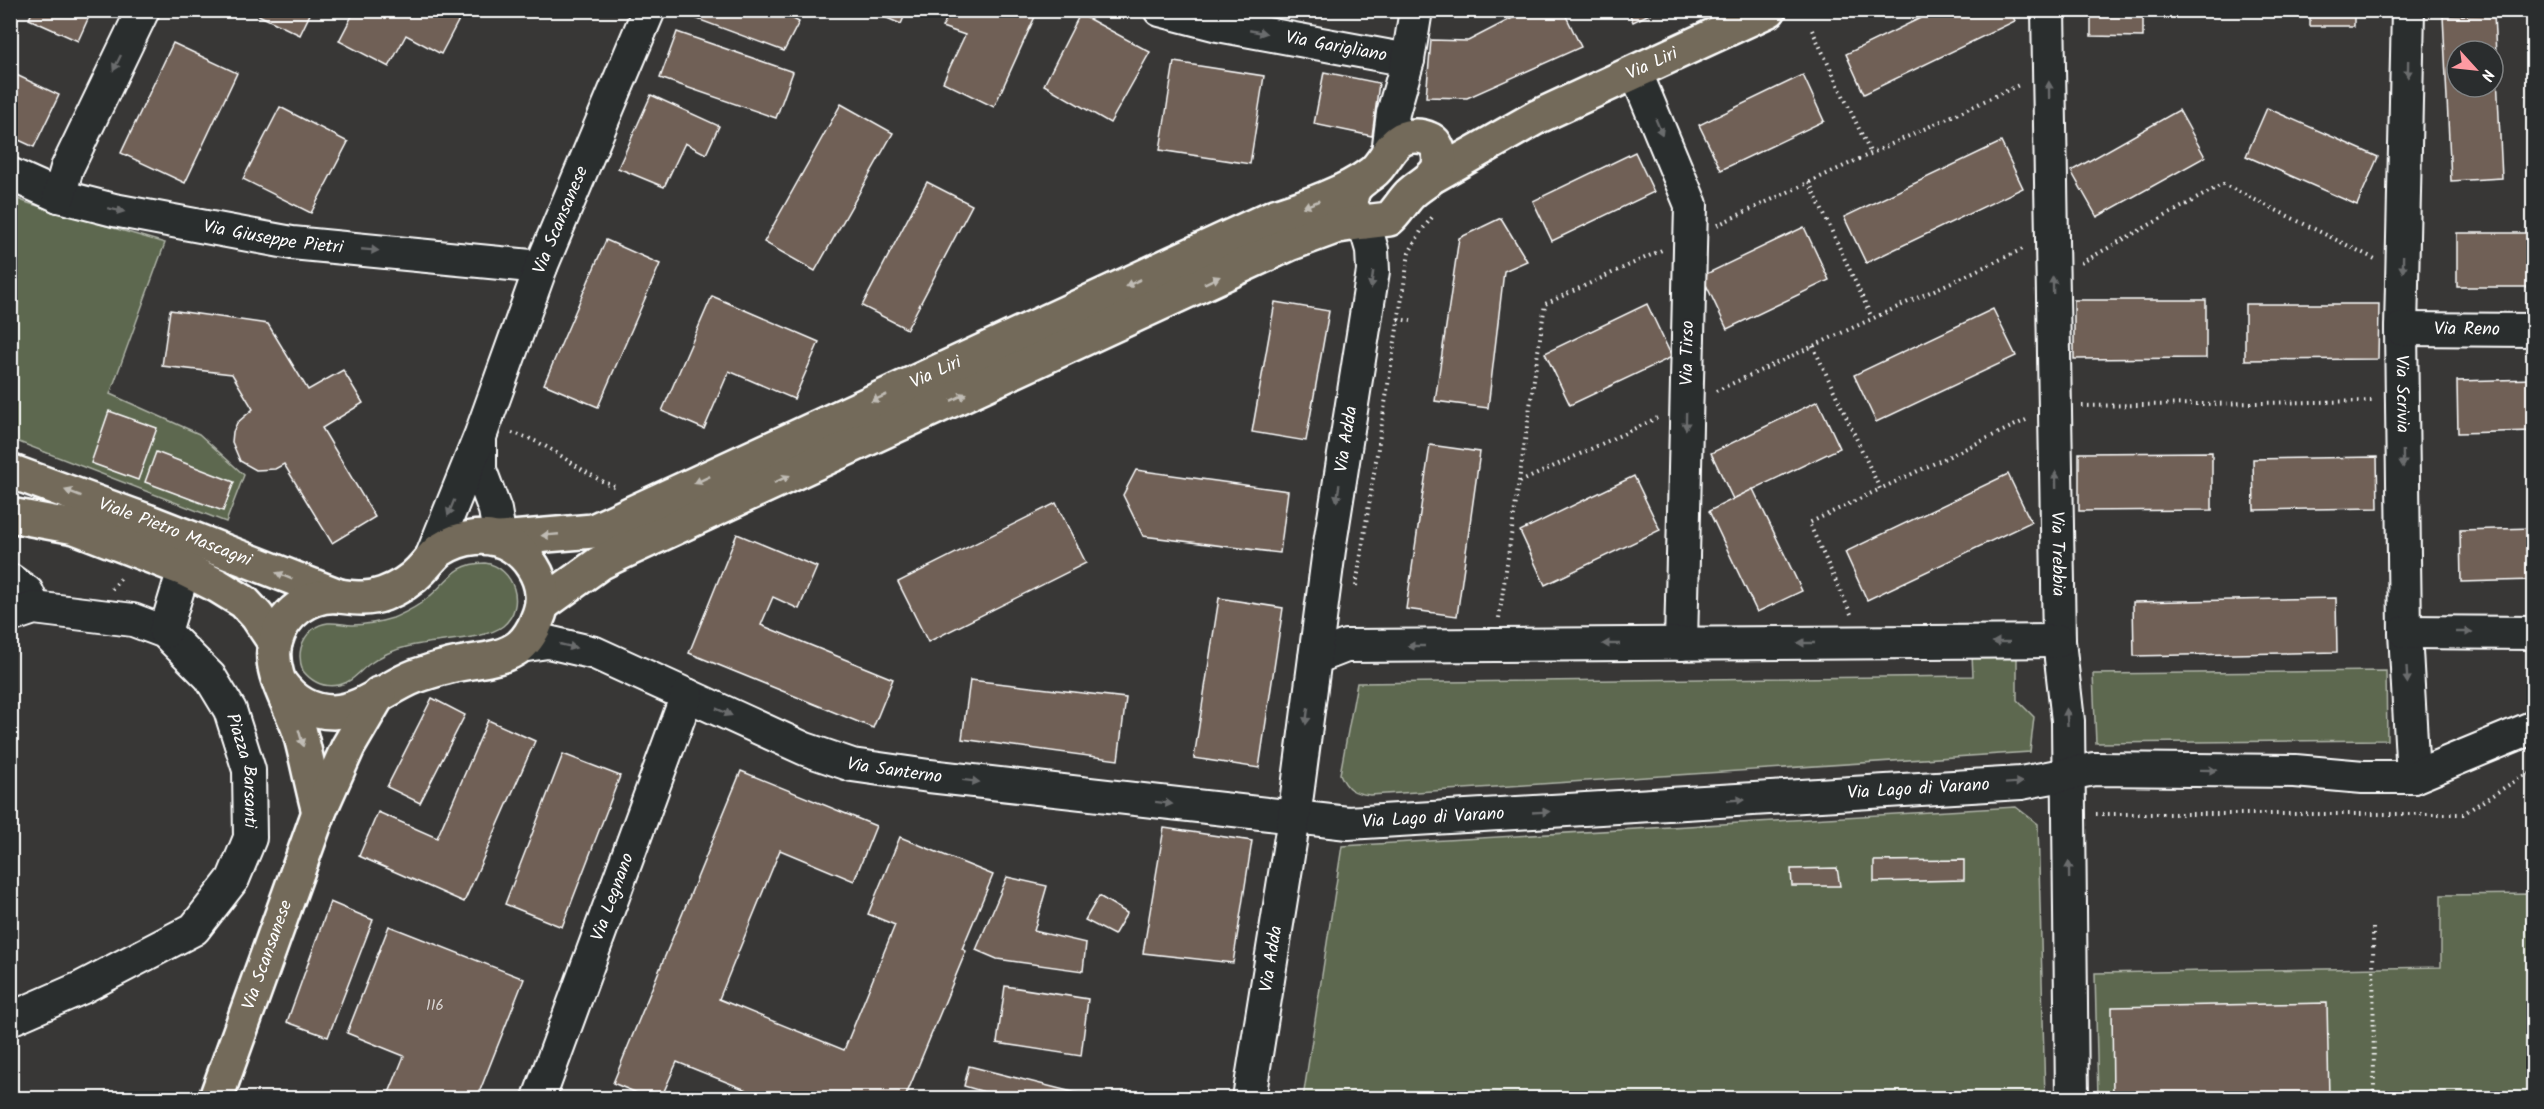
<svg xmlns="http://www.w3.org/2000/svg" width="2544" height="1109" font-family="Kalam,sans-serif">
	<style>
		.green { fill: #5d674f; stroke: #aeb3a7; stroke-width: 1.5 }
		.building { fill: #6f6056; stroke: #fff; stroke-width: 1.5; fill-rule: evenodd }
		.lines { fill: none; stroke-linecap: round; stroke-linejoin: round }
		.minor-casing { stroke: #fff; stroke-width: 36 }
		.major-casing { stroke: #fff; stroke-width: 38 }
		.path { stroke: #fff; stroke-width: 4; stroke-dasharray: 1.5 4.5; stroke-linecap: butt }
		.minor { stroke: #2a2d2e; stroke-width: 32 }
		.major { stroke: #736b5a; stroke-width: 33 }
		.oneway { fill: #6a6c6d }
		.oneway2 { fill: #c0bcb5 }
		.labels { text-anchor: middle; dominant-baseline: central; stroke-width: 6; stroke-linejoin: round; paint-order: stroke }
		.number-label { font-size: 15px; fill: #dbd7d5 }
		.street-label { font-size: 18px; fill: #fff; stroke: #2a2d2e }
	</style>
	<rect width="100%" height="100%" fill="#383736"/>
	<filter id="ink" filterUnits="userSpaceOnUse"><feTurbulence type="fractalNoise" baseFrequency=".0167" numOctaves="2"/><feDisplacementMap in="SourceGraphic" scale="12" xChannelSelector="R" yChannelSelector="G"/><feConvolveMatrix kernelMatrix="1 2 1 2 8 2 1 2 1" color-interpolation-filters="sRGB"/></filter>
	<g filter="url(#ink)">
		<g class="green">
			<path d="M10,196L28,203L165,243L110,394L199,434L244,475L226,522L11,439Z"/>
			<path d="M485,563C514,567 527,606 503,626C486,640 433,640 410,646C396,649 380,656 368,665C359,672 351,683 339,685C324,688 312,682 303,671C297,656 300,640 313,629C326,619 338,624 352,625C366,625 380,622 393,618C404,613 416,608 425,600C448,583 453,563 485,563Z"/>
			<path d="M1972,655H2017V700L2034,717L2030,752L1370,795C1353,793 1347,790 1340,774L1357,683L1973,676Z"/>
			<path d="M2386,671L2387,740L2096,743L2093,674Z"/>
			<path d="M2016,807L2038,824L2045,1098H1303L1342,846Z"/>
			<path d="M2533,894V1098H2098L2095,973L2441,967V895Z"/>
		</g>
		<g class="building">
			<path d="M33,10H92L78,41L29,19Z"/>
			<path d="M248,10H312L300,35Z"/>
			<path d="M355,10H464L441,54L406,35L389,67L339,41Z"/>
			<path d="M683,10H777L799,22L784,51L681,13Z"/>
			<path d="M868,10H907L901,24Z"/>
			<path d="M951,10H1038L994,107L943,82L965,35L942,27Z"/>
			<path d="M1528,10H1563L1581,47L1467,98L1426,97L1431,40L1468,41Z"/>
			<path d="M1628,10H1658L1633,22Z"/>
			<path d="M1937,10H2010L2015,21L1864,94L1846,54Z"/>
			<path d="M2091,10H2143V37L2091,36Z"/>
			<rect x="2310" y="10" width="44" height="16"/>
			<path d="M1080,14L1150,52L1110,123L1044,85Z"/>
			<path d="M2494,14L2502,178L2451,181L2443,16ZM2457,51H2493V87H2457Z"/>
			<path d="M677,32L793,72L776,118L660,78Z"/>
			<path d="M173,43L237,73L185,183L121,153Z"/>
			<path d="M1174,62L1264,76L1250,164L1160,150Z"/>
			<path d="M10,72L59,95L34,147L10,136Z"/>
			<path d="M1324,72L1379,83L1372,136L1314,124Z"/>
			<path d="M1803,75L1824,121L1721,170L1699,125Z"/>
			<path d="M651,95L719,126L706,154L685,143L664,187L618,168Z"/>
			<path d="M841,104L893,133L815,271L764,242Z"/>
			<path d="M280,107L348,142L311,213L243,179Z"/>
			<path d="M2267,108L2378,157L2357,205L2246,156Z"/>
			<path d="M2179,110L2205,157L2097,217L2071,171Z"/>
			<path d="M2001,142L2023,188L1866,263L1844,217Z"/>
			<path d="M1635,152L1654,192L1552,241L1533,201Z"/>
			<path d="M927,182L972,205L907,329L862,306Z"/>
			<path d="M1501,218L1527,261L1504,271L1488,408L1435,401L1459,238Z"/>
			<path d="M1804,227L1829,280L1727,329L1702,276Z"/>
			<rect x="2457" y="233" width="77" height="54"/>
			<path d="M606,240L660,264L598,407L544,384Z"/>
			<path d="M712,296L819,342L794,399L729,371L704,429L662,411Z"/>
			<path d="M2074,300H2206V358L2074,359Z"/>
			<path d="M1275,302L1329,311L1306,441L1252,432Z"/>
			<path d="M1647,304L1672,357L1570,405L1545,353Z"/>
			<path d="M2245,304H2379L2378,359L2245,360Z"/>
			<path d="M1993,309L2016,356L1876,422L1854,375Z"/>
			<path d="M170,310L268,324L308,390L343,370L363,403L322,428L375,517L332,543L284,464L275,469L256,470L240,461L232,442L233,432L237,423L253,409L232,374L162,366Z"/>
			<path d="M2534,379V431L2458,433L2457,381Z"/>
			<path d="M1818,401L1840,448L1733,499L1711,453Z"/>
			<path d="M109,411L157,428L138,480L91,463Z"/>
			<path d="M1430,445L1480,452L1457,616L1406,609Z"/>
			<path d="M156,452L234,482L223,511L145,482Z"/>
			<path d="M2212,452V510L2079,511V453Z"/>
			<path d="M2377,457L2378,508L2254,510L2253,459Z"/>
			<path d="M1136,470L1288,491L1280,553L1143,536L1123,495Z"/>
			<path d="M2008,474L2031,522L1867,600L1845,552Z"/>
			<path d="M1634,476L1660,530L1545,585L1520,531Z"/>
			<path d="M1753,489L1802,591L1757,612L1709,511Z"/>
			<path d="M1056,503L1086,563L928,642L898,582Z"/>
			<path d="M2534,528V580L2461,582L2460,530Z"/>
			<path d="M737,534L817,567L799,609L773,597L761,625L893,679L873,728L689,653Z"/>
			<path d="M1219,598L1283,608L1259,768L1194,758Z"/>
			<path d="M2336,598L2337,652L2134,656L2133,602Z"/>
			<path d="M970,680L1126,698L1118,760L962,739Z"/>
			<path d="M432,698L465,715L420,803L387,787Z"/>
			<path d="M488,720L535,741L464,902L359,856L378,812L437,838Z"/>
			<path d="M563,754L620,776L562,927L505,904Z"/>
			<path d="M741,771L876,826L854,881L780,850L719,999L844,1050L895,925L868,914L900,837L993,875L962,949L966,951L905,1098H766L677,1062L661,1098H649L613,1083Z"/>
			<path d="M1164,828L1252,841L1233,963L1143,953Z"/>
			<path d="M1964,860V880L1874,882V861Z"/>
			<path d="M1837,868L1840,886H1792L1791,869Z"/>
			<path d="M1007,877L1047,886L1034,931L1086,943L1083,971L997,959L976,950Z"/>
			<path d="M1099,896L1127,913L1114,935L1085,920Z"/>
			<path d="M330,902L373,920L328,1037L287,1022Z"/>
			<path d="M389,926L524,979L477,1098H387L404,1056L347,1033Z"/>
			<path d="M1005,986L1088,999L1081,1056L997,1043Z"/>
			<path d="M2327,1003L2329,1098H2113L2112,1007Z"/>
			<path d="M969,1066L1096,1098H1005L964,1086Z"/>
			<path d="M1534,1094L1561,1095V1098H1533Z"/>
		</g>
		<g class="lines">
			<defs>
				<g id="minor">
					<path id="s1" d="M1160,10L1218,25L1408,60"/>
					<path id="s2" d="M2048,10L2059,641L2068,721L2072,1098"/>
					<path id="s3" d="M2408,10L2401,329L2405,632L2413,777"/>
					<path d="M1636,73L1691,205L1681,644"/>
					<path d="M1388,153L1393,113L1408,60L1416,10"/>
					<path id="s4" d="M10,174L59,196L114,210L292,243L541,267"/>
					<path d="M59,196L67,168L143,10"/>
					<path id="s5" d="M2401,329L2534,330"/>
					<path d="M480,441V470L495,510L500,539"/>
					<path id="s6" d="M431,558L481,434L541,267L649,10"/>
					<path d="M10,580L27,592L34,608"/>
					<path id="s7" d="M10,616L34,608L133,620L165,632L210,677L230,710L249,770L250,838L233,879L194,929L81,988L10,1019"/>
					<path d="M165,632L184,569"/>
					<path d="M2405,632L2534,633"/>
					<path id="s8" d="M520,646L548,642L595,653L805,749L852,765L929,776L1348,823L2021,783L2094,769L2295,771L2363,777H2413L2534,727"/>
					<path d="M1315,658L1346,646L2059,641"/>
					<path id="s9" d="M539,1098L687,695"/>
					<path id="s10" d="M1249,1098L1294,818L1329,550L1373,271L1372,250L1364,222"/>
				</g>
				<g id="major">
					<path id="s11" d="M1435,175L1537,117L1769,10"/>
					<path id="s12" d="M10,471L147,521L339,596"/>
					<path d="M10,515L75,527L184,569L218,586L244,602L257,616L275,643"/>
					<path id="s13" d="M500,539L593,531L1275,216C1306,206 1346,193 1372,173C1384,164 1388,147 1402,139C1410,135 1421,135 1429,139C1435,141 1437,147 1439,153C1444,176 1423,181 1410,194C1402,202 1397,212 1389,219L1364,222C1347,210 1346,191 1364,179"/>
					<path d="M543,604L600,563L614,556L1289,244L1338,226L1364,222"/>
					<path d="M280,683C293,701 311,712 333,712C363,711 389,686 416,676C426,673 436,669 446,667C469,660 500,662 520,646C527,640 534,629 537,620C541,611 543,604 542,594C541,575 528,556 512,546C490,532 461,536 440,550C432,556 428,563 421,570C411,581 397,589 384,594C368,600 355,598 339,596C310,593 282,614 275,643C268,673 291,704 300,733C307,759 312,786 319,812"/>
					<path id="s14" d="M216,1098L319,812L348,747L379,694"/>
				</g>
			</defs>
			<use href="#minor" class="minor-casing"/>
			<use href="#major" class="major-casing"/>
			<g class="path">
				<path d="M1812,30L1871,154"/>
				<path d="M1809,182L1872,318"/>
				<path d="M1717,225L2021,84"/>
				<path d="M2081,263L2223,184L2375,259"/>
				<path d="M1398,319L1411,321"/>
				<path d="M1813,346L1880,489L2026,420"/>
				<path d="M1716,391L2025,248"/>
				<path d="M2082,406L2374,401"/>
				<path d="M512,433C552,442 579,474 616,487"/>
				<path d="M1520,482L1657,418"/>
				<path d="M1356,586L1409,253L1421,231L1434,215"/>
				<path d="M112,589L122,577"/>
				<path d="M1851,614L1809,523L1880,489"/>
				<path d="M1499,618L1545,304L1662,250"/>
				<path d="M2096,814H2463L2521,777L2534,773"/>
				<path d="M2373,928L2374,1098"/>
			</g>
			<use href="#minor" class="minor"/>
			<use href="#major" class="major"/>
		</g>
		<defs><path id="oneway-solid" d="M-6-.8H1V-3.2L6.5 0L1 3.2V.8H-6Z" transform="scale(1.5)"/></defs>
		<g class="oneway">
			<use href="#oneway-solid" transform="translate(1258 32) rotate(11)"/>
			<use href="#oneway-solid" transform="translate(117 63) rotate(116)"/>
			<use href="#oneway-solid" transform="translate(2408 69) rotate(91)"/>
			<use href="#oneway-solid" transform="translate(2049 90) rotate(-91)"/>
			<use href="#oneway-solid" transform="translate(1659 127) rotate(67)"/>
			<use href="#oneway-solid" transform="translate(116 210) rotate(12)"/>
			<use href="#oneway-solid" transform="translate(370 250) rotate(5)"/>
			<use href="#oneway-solid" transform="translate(2403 264) rotate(91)"/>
			<use href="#oneway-solid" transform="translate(1372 280) rotate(98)"/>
			<use href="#oneway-solid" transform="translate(2053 285) rotate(-91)"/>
			<use href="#oneway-solid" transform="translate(1686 421) rotate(91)"/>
			<use href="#oneway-solid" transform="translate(2403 459) rotate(89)"/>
			<use href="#oneway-solid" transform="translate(2056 480) rotate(-91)"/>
			<use href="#oneway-solid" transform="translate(1338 493) rotate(99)"/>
			<use href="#oneway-solid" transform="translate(451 508) rotate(112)"/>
			<use href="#oneway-solid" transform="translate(2464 632)"/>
			<use href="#oneway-solid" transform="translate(2001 642) rotate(180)"/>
			<use href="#oneway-solid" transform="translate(1806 643) rotate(180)"/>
			<use href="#oneway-solid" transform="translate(1611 644) rotate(180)"/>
			<use href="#oneway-solid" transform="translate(568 646) rotate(13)"/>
			<use href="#oneway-solid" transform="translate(1416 646) rotate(180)"/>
			<use href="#oneway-solid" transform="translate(2407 675) rotate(87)"/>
			<use href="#oneway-solid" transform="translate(724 712) rotate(24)"/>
			<use href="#oneway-solid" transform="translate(1307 716) rotate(97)"/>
			<use href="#oneway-solid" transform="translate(2067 717) rotate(-94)"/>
			<use href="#oneway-solid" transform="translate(2208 770) rotate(1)"/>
			<use href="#oneway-solid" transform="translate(971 781) rotate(7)"/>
			<use href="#oneway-solid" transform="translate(2014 783) rotate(-4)"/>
			<use href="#oneway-solid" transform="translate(1736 800) rotate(-3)"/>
			<use href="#oneway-solid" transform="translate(1164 803) rotate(7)"/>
			<use href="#oneway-solid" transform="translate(1541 812) rotate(-3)"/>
			<use href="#oneway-solid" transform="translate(2069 870) rotate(-91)"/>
		</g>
		<g class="oneway2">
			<use href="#oneway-solid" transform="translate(1311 204) rotate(158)"/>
			<use href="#oneway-solid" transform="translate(1212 280) rotate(-25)"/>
			<use href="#oneway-solid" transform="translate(1133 283) rotate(155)"/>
			<use href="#oneway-solid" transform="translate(959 397) rotate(-25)"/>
			<use href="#oneway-solid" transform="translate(879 398) rotate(156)"/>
			<use href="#oneway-solid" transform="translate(782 479) rotate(-25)"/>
			<use href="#oneway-solid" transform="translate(702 480) rotate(155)"/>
			<use href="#oneway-solid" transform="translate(73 493) rotate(-160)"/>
			<use href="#oneway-solid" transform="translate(550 535) rotate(175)"/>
			<use href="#oneway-solid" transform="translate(284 576) rotate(-158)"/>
			<use href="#oneway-solid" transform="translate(301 738) rotate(74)"/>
		</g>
	</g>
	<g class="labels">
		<g class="number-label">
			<text x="435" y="1006">116</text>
		</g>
		<g class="street-label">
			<text stroke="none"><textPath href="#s1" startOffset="180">Via Garigliano</textPath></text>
			<text stroke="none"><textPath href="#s11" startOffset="244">Via Liri</textPath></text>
			<text stroke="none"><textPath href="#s6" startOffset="362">Via Scansanese</textPath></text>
			<text stroke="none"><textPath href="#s4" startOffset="272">Via Giuseppe Pietri</textPath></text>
			<text stroke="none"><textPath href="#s5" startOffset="66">Via Reno</textPath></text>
			<text transform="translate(1688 353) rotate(-89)">Via Tirso</text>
			<text stroke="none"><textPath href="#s13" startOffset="471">Via Liri</textPath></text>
			<text stroke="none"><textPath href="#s3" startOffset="384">Via Scrivia</textPath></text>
			<text stroke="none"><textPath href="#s10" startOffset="666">Via Adda</textPath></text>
			<text stroke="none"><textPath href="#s12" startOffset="176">Viale Pietro Mascagni</textPath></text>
			<text stroke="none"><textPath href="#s2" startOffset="544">Via Trebbia</textPath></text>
			<text stroke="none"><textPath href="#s8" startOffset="400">Via Santerno</textPath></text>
			<text stroke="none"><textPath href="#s7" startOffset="324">Piazza Barsanti</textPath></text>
			<text stroke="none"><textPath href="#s8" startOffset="1428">Via Lago di Varano</textPath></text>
			<text stroke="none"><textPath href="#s8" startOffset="942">Via Lago di Varano</textPath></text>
			<text stroke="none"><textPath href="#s9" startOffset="214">Via Legnano</textPath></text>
			<text stroke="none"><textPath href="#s14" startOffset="152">Via Scansanese</textPath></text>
			<text stroke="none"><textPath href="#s10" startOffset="141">Via Adda</textPath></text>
		</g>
	</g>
	<rect width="2544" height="1109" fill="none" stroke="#2a2d2e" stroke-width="36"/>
	<rect x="18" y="18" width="2508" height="1073" fill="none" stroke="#fff" stroke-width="2" filter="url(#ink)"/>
	<g transform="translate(2475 69) rotate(117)"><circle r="28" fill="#2a2d2e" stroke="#7f8182" stroke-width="1.5"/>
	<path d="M0-4.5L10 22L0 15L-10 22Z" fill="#ff9aa2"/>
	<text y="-9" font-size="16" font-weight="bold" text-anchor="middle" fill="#ffffff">N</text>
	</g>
</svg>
